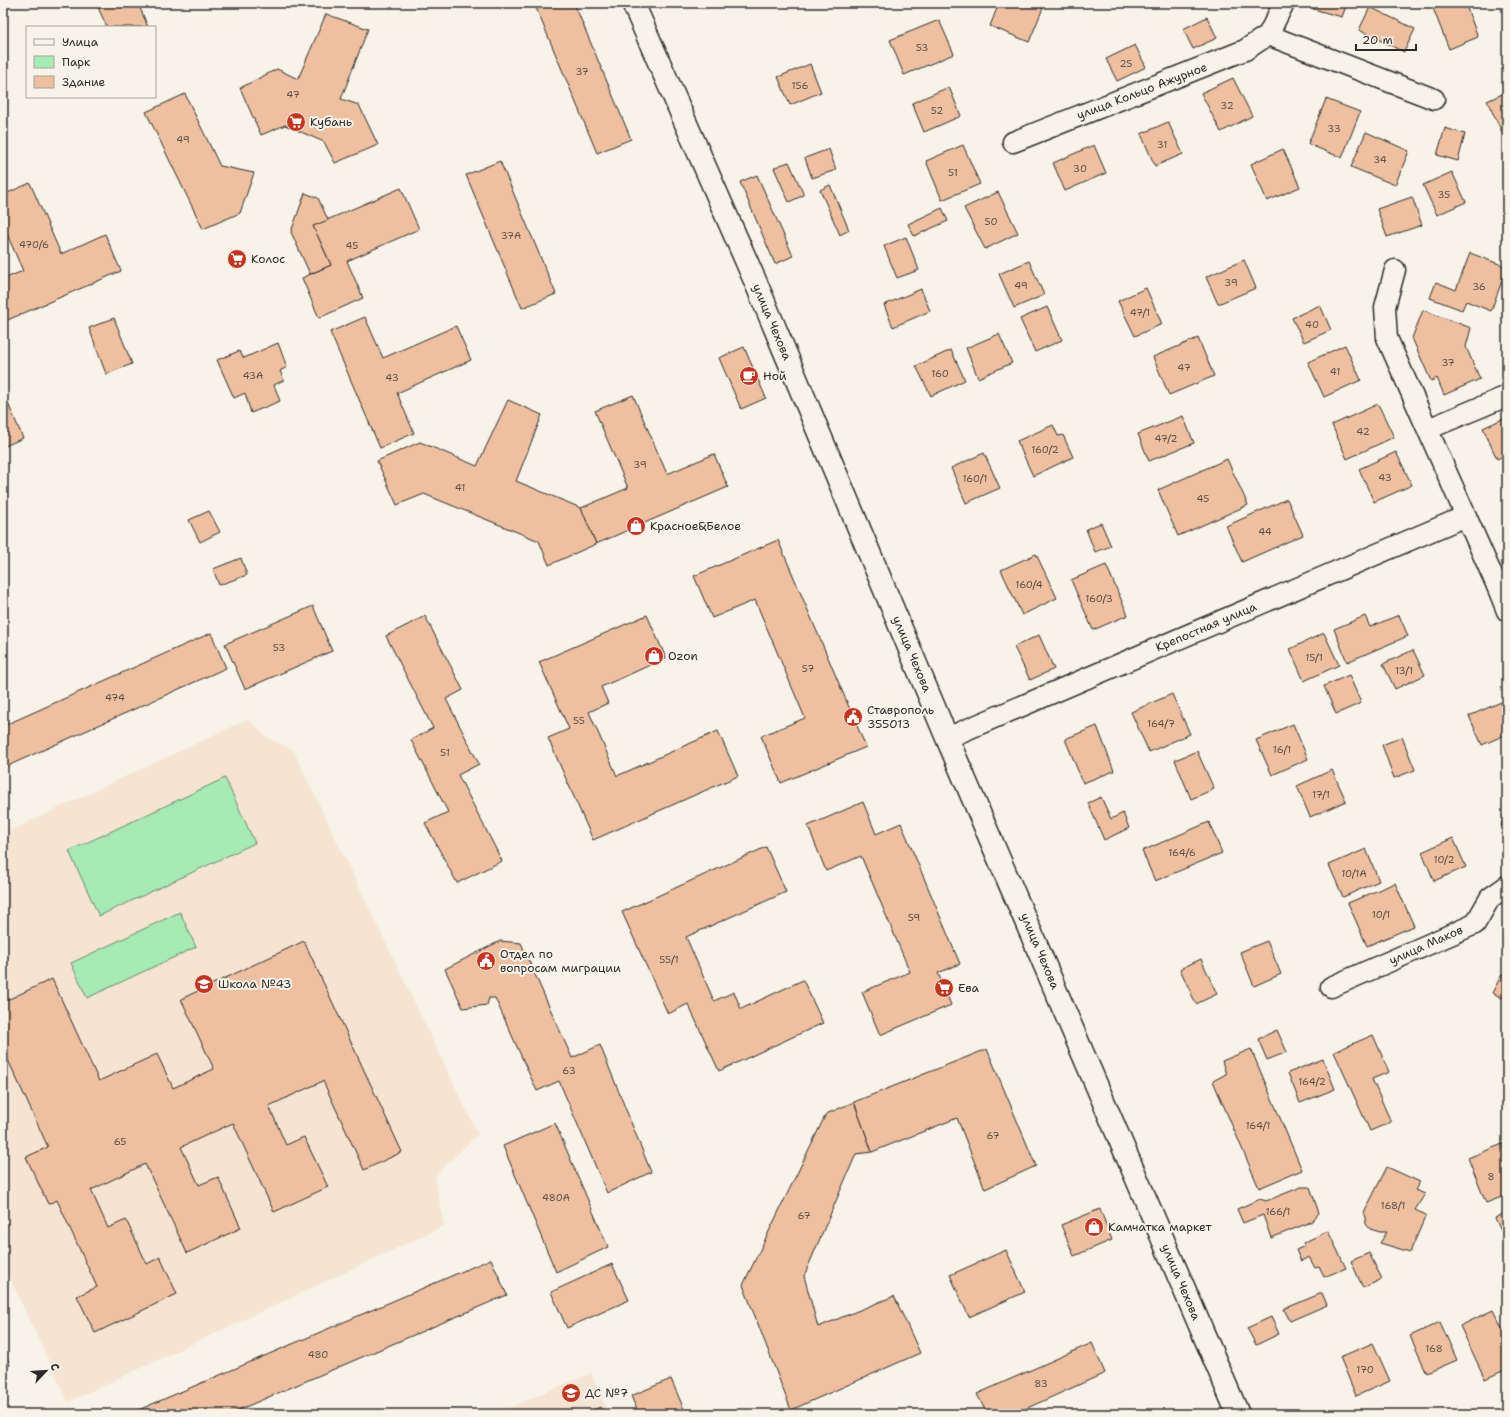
<svg xmlns="http://www.w3.org/2000/svg" width="1510" height="1417" font-family="'Shantell Sans',sans-serif">
	<style>
		.built { fill: #f5e4d2 }
		.green { fill: #a6eab4; stroke: #688a70 }
		.building { fill: #efc09f; stroke: #2b2b2b }
		.lines { fill: none; stroke-linecap: round; stroke-linejoin: round }
		.minor-casing { stroke: #2b2b2b; stroke-width: 23 }
		.tertiary-casing { stroke: #2b2b2b; stroke-width: 25 }
		.minor { stroke: #f7f3e8; stroke-width: 20 }
		.tertiary { stroke: #f7f3e8; stroke-width: 22 }
		.labels { text-anchor: middle; dominant-baseline: central; stroke-width: 4; stroke-linejoin: round; paint-order: stroke }
		.number-label { font-size: 10px; fill: #5c5048 }
		.street-label { font-size: 12px; fill: #2b2b2b; stroke: #f7f3e8 }
		.poi-label { font-size: 12px; fill: #2b2b2b; stroke: #f7f3e8; text-anchor: start }
	</style>
	<rect width="100%" height="100%" fill="#f7f3e8"/>
	<filter id="ink" filterUnits="userSpaceOnUse"><feTurbulence type="fractalNoise" baseFrequency=".025" numOctaves="2"/><feDisplacementMap in="SourceGraphic" scale="8" xChannelSelector="R" yChannelSelector="G"/><feConvolveMatrix kernelMatrix="1 2 1 2 8 2 1 2 1" color-interpolation-filters="sRGB"/></filter>
	<g filter="url(#ink)">
		<g class="built">
			<path d="M248,719L268,738L293,750L478,1134L435,1176L444,1226L68,1402L3,1264V834Z"/>
			<path d="M591,1373L609,1414H494Z"/>
		</g>
		<g class="green">
			<path d="M225,778L255,843L99,916L69,851Z"/>
			<path d="M180,912L196,947L87,998L71,963Z"/>
		</g>
		<g class="building">
			<path d="M96,3H138L148,27H107Z"/>
			<path d="M534,3H574L631,139L597,153Z"/>
			<path d="M999,3H1031L1043,8L1029,42L990,26Z"/>
			<path d="M1315,3H1347L1342,17L1313,9Z"/>
			<path d="M1431,3H1465L1478,37L1449,49Z"/>
			<path d="M1370,7L1415,29L1404,52L1359,30Z"/>
			<path d="M326,14L368,29L341,99L359,105L378,145L335,163L324,142L285,125L261,135L240,88L277,69L298,79Z"/>
			<path d="M1207,17L1217,38L1193,49L1183,29Z"/>
			<path d="M939,20L954,54L904,75L890,40Z"/>
			<path d="M1135,45L1146,67L1117,81L1106,59Z"/>
			<path d="M810,64L821,92L790,105L778,77Z"/>
			<path d="M1233,78L1252,116L1221,132L1201,93Z"/>
			<path d="M949,87L961,116L924,132L912,103Z"/>
			<path d="M1507,92V129L1502,132L1487,101Z"/>
			<path d="M185,94L220,166L254,173L240,213L203,229L146,112Z"/>
			<path d="M1326,99L1360,112L1342,158L1308,144Z"/>
			<path d="M1168,122L1183,154L1155,166L1141,134Z"/>
			<path d="M1445,128L1465,134L1458,161L1437,155Z"/>
			<path d="M1366,132L1409,151L1395,185L1351,167Z"/>
			<path d="M963,145L980,184L942,200L926,161Z"/>
			<path d="M1094,145L1106,173L1065,191L1053,163Z"/>
			<path d="M829,149L836,170L812,178L805,158Z"/>
			<path d="M1283,149L1300,187L1267,201L1251,164Z"/>
			<path d="M500,161L556,294L522,308L466,175Z"/>
			<path d="M789,162L804,195L789,202L774,168L780,165Z"/>
			<path d="M1452,172L1466,202L1437,215L1423,185Z"/>
			<path d="M757,175L793,256L775,264L740,182Z"/>
			<path d="M30,183L61,254L105,234L121,271L3,322V279L23,271L3,225V195Z"/>
			<path d="M830,185L849,230L840,235L820,190Z"/>
			<path d="M401,188L419,229L347,261L363,298L319,318L302,278L331,265L313,226Z"/>
			<path d="M998,192L1018,233L985,249L964,208Z"/>
			<path d="M305,193L318,198L328,220L313,226L331,265L310,274L291,232Z"/>
			<path d="M1412,197L1422,225L1387,237L1377,209Z"/>
			<path d="M942,208L948,221L914,236L908,224Z"/>
			<path d="M906,237L919,270L897,278L884,246Z"/>
			<path d="M1470,253L1507,267L1491,311L1466,301L1462,310L1430,298L1436,282L1456,290Z"/>
			<path d="M1244,260L1256,288L1218,304L1206,277Z"/>
			<path d="M1029,261L1044,295L1014,308L999,274Z"/>
			<path d="M1146,288L1162,324L1135,336L1118,301Z"/>
			<path d="M921,289L930,311L893,327L884,305Z"/>
			<path d="M1320,305L1331,330L1304,342L1292,318Z"/>
			<path d="M1047,307L1062,340L1035,352L1020,319Z"/>
			<path d="M1423,310L1471,328L1466,347L1480,379L1444,395L1437,378L1431,381L1412,338Z"/>
			<path d="M365,317L383,358L456,326L471,360L397,393L414,433L380,448L330,332Z"/>
			<path d="M114,318L132,364L106,374L89,328Z"/>
			<path d="M999,334L1012,363L978,378L966,348Z"/>
			<path d="M1198,338L1214,376L1169,395L1153,357Z"/>
			<path d="M278,343L287,367L280,371L284,380L274,385L280,401L251,413L245,393L234,398L217,360L239,351L244,358Z"/>
			<path d="M1345,345L1361,380L1324,397L1308,362Z"/>
			<path d="M744,347L766,398L741,409L719,358Z"/>
			<path d="M951,350L965,380L931,396L916,366Z"/>
			<path d="M3,392L23,438L3,447Z"/>
			<path d="M633,395L667,474L714,454L728,487L596,544L581,508L628,488L595,411Z"/>
			<path d="M508,400L542,415L516,481L581,508L596,544L549,565L539,541L424,494L397,505L377,461L420,442L477,466Z"/>
			<path d="M1378,404L1394,437L1347,459L1332,425Z"/>
			<path d="M1183,416L1194,443L1149,461L1138,434Z"/>
			<path d="M1507,417V454L1497,459L1483,428Z"/>
			<path d="M1053,425L1058,436L1063,435L1073,457L1033,476L1017,441Z"/>
			<path d="M1396,452L1412,485L1374,502L1359,469Z"/>
			<path d="M984,453L1000,488L966,503L951,468Z"/>
			<path d="M1227,459L1248,505L1178,536L1158,490Z"/>
			<path d="M1287,499L1303,535L1242,562L1226,526Z"/>
			<path d="M209,511L220,532L200,542L189,520Z"/>
			<path d="M1101,523L1111,546L1095,552L1086,529Z"/>
			<path d="M778,540L866,747L781,783L761,736L805,718L755,600L712,618L694,576Z"/>
			<path d="M1036,554L1057,598L1022,615L1001,570Z"/>
			<path d="M241,558L247,575L219,585L213,569Z"/>
			<path d="M1106,565L1128,615L1093,630L1071,580Z"/>
			<path d="M313,606L332,651L245,689L225,644Z"/>
			<path d="M647,615L666,658L601,687L608,703L589,712L617,776L718,731L738,776L593,840L548,738L569,729L539,662Z"/>
			<path d="M1399,615L1408,636L1347,662L1334,629L1365,616L1370,627Z"/>
			<path d="M425,616L463,690L446,699L479,764L458,775L502,861L457,883L425,823L448,812L411,740L433,728L386,636Z"/>
			<path d="M211,633L226,668L3,768V726Z"/>
			<path d="M1324,633L1339,665L1304,681L1290,649Z"/>
			<path d="M1039,635L1054,669L1030,680L1014,647Z"/>
			<path d="M1413,650L1425,675L1395,689L1383,664Z"/>
			<path d="M1349,675L1361,703L1336,714L1324,686Z"/>
			<path d="M1172,694L1190,734L1149,752L1131,712Z"/>
			<path d="M1501,702L1507,717V734L1482,745L1469,716Z"/>
			<path d="M1293,724L1308,759L1272,775L1256,740Z"/>
			<path d="M1097,726L1114,771L1083,783L1065,739Z"/>
			<path d="M1402,737L1415,770L1394,778L1382,745Z"/>
			<path d="M1197,751L1214,789L1191,799L1175,760Z"/>
			<path d="M1332,770L1346,801L1310,817L1297,786Z"/>
			<path d="M1101,797L1111,819L1123,813L1129,828L1104,840L1088,803Z"/>
			<path d="M863,802L876,834L901,823L960,964L938,973L951,1005L880,1035L862,992L910,972L861,856L826,871L808,826Z"/>
			<path d="M1507,806V828L1501,826Z"/>
			<path d="M1209,822L1222,853L1155,881L1142,851Z"/>
			<path d="M1453,838L1466,867L1434,881L1422,852Z"/>
			<path d="M766,847L786,892L686,937L714,1001L734,992L741,1009L803,980L823,1023L719,1071L688,1004L668,1014L622,912Z"/>
			<path d="M1366,849L1379,881L1343,897L1329,865Z"/>
			<path d="M1395,883L1414,926L1367,946L1348,903Z"/>
			<path d="M304,941L402,1152L364,1170L323,1081L269,1106L286,1145L304,1137L328,1187L274,1212L233,1123L181,1147L199,1185L218,1177L241,1228L187,1253L145,1164L91,1190L108,1228L126,1220L147,1264L160,1257L177,1294L95,1333L77,1296L97,1287L57,1200L48,1204L26,1157L48,1147L3,1049V1002L52,979L99,1081L157,1054L173,1088L214,1069L181,999Z"/>
			<path d="M500,941L521,943L572,1058L600,1045L651,1172L607,1193L559,1081L537,1091L495,998H489L487,1005L463,1008L445,969Z"/>
			<path d="M1267,941L1281,974L1254,986L1240,952Z"/>
			<path d="M1201,959L1217,994L1196,1004L1180,969Z"/>
			<path d="M1502,974L1507,977V1000L1492,993Z"/>
			<path d="M1277,1030L1287,1052L1267,1060L1258,1039Z"/>
			<path d="M1373,1035L1389,1072L1372,1079L1391,1122L1370,1131L1334,1052Z"/>
			<path d="M987,1049L1036,1166L985,1189L957,1118L872,1152L854,1102Z"/>
			<path d="M1251,1049L1302,1170L1259,1188L1213,1081L1226,1074L1222,1061Z"/>
			<path d="M1323,1059L1335,1089L1300,1103L1288,1073Z"/>
			<path d="M854,1102L872,1152L856,1154L804,1276L818,1327L894,1296L920,1353L791,1410L743,1285L826,1114Z"/>
			<path d="M555,1123L608,1247L556,1272L503,1146Z"/>
			<path d="M1505,1143L1507,1148V1195L1486,1203L1468,1158Z"/>
			<path d="M1387,1167L1420,1182L1415,1190L1425,1194L1415,1210L1426,1215L1410,1252L1380,1243L1387,1232H1380L1370,1229L1366,1224L1365,1218L1364,1213Z"/>
			<path d="M1301,1187H1310L1319,1213L1311,1222L1271,1238L1263,1215L1243,1223L1237,1209L1260,1199L1266,1201Z"/>
			<path d="M1100,1209L1112,1240L1074,1256L1061,1225Z"/>
			<path d="M1507,1212V1244L1495,1218Z"/>
			<path d="M1328,1231L1346,1268L1324,1277L1319,1267L1315,1268L1309,1257L1301,1261L1296,1250L1305,1246L1303,1243Z"/>
			<path d="M1006,1250L1025,1292L969,1317L950,1275Z"/>
			<path d="M1369,1253L1382,1279L1363,1288L1351,1261Z"/>
			<path d="M491,1259L507,1295L229,1414H129Z"/>
			<path d="M612,1264L629,1300L567,1328L551,1292Z"/>
			<path d="M1322,1293L1327,1305L1290,1321L1284,1309Z"/>
			<path d="M1493,1310L1507,1339V1369L1485,1379L1460,1326Z"/>
			<path d="M1271,1317L1279,1334L1256,1345L1247,1328Z"/>
			<path d="M1440,1322L1457,1360L1427,1373L1410,1336Z"/>
			<path d="M1092,1343L1105,1373L1014,1414H987L977,1394Z"/>
			<path d="M1373,1343L1390,1381L1356,1396L1340,1357Z"/>
			<path d="M3,1348L10,1365L3,1369Z"/>
			<path d="M671,1379L686,1414H639L631,1396Z"/>
			<path d="M600,1407L604,1414H584Z"/>
		</g>
		<g class="lines">
			<defs>
				<g id="minor">
					<path d="M1268,35L1434,99"/>
					<path d="M1013,142L1245,50L1268,35L1284,3"/>
					<path d="M1395,270L1385,307L1387,338L1497,586L1507,581"/>
					<path d="M1428,429L1507,396"/>
					<path d="M1497,586L1507,611"/>
					<path d="M947,738L1466,516"/>
					<path d="M1331,987L1475,924L1490,898L1507,886"/>
				</g>
				<path id="tertiary" d="M633,3L756,283L947,738L1238,1414"/>
			</defs>
			<use href="#minor" class="minor-casing"/>
			<use href="#tertiary" class="tertiary-casing"/>
			<use href="#minor" class="minor"/>
			<use href="#tertiary" class="tertiary"/>
		</g>
	</g>
	<defs>
		<symbol id="supermarket-disc" viewBox="-11 -11 22 22"><circle r="9.5" fill="#c8321e" stroke="#f7f3e8"/><path d="M-6-5.5h2.5l.6 2H6L4.5 2H-2.5L-4.4-4H-6ZM-1.5 3.2a1.3 1.3 0 1 0 .1 0ZM3 3.2a1.3 1.3 0 1 0 .1 0Z" fill="#fff"/></symbol>
		<symbol id="cafe-disc" viewBox="-11 -11 22 22"><circle r="9.5" fill="#c8321e" stroke="#f7f3e8"/><path d="M-5.5-4.5H6V0H3Q3 3.5 0 3.5H-2.5Q-5.5 3.5-5.5 0ZM3-3.2v2h1.7v-2ZM-6 4.5H4V6H-6Z" fill="#fff"/></symbol>
		<symbol id="shop-disc" viewBox="-11 -11 22 22"><circle r="9.5" fill="#c8321e" stroke="#f7f3e8"/><path d="M-5-2.5h2.3a2.7 3.5 0 0 1 5.4 0H5L5.5 6h-11ZM-1.5-2.5h3a1.5 2.3 0 0 0-3 0Z" fill="#fff"/></symbol>
		<symbol id="civic-disc" viewBox="-11 -11 22 22"><circle r="9.5" fill="#c8321e" stroke="#f7f3e8"/><path d="M-.6-6.5H3V-4.5H.6V-3L4-1V1h2V6H-6V1h2V-1L-.6-3ZM-1.2 2.5V6h2.4V2.5Z" fill="#fff"/></symbol>
		<symbol id="school-disc" viewBox="-11 -11 22 22"><circle r="9.5" fill="#c8321e" stroke="#f7f3e8"/><path d="M0-5L7-2L0 1L-7-2ZM-4 1L0 2.5L4 1V4Q0 6-4 4Z" fill="#fff"/></symbol>
	</defs>
	<g fill-rule="evenodd">
		<use href="#supermarket-disc" x="285" y="111" width="22" height="22"/>
		<use href="#supermarket-disc" x="226" y="248" width="22" height="22"/>
		<use href="#cafe-disc" x="738" y="365" width="22" height="22"/>
		<use href="#shop-disc" x="625" y="515" width="22" height="22"/>
		<use href="#shop-disc" x="643" y="645" width="22" height="22"/>
		<use href="#civic-disc" x="842" y="706" width="22" height="22"/>
		<use href="#civic-disc" x="475" y="950" width="22" height="22"/>
		<use href="#school-disc" x="193" y="973" width="22" height="22"/>
		<use href="#supermarket-disc" x="933" y="977" width="22" height="22"/>
		<use href="#shop-disc" x="1083" y="1216" width="22" height="22"/>
		<use href="#school-disc" x="560" y="1382" width="22" height="22"/>
	</g>
	<g class="labels">
		<g class="number-label">
			<text x="922" y="47">53</text>
			<text x="1126" y="63">25</text>
			<text x="582" y="71">37</text>
			<text x="800" y="85">156</text>
			<text x="293" y="94">47</text>
			<text x="1227" y="105">32</text>
			<text x="937" y="110">52</text>
			<text x="1334" y="128">33</text>
			<text x="183" y="139">49</text>
			<text x="1162" y="144">31</text>
			<text x="1380" y="159">34</text>
			<text x="1080" y="168">30</text>
			<text x="953" y="172">51</text>
			<text x="1444" y="194">35</text>
			<text x="991" y="221">50</text>
			<text x="511" y="235">37А</text>
			<text x="34" y="244">470/6</text>
			<text x="352" y="245">45</text>
			<text x="1231" y="282">39</text>
			<text x="1021" y="285">49</text>
			<text x="1479" y="286">36</text>
			<text x="1140" y="312">47/1</text>
			<text x="1312" y="324">40</text>
			<text x="1448" y="362">37</text>
			<text x="1184" y="367">47</text>
			<text x="1335" y="371">41</text>
			<text x="940" y="373">160</text>
			<text x="253" y="375">43А</text>
			<text x="392" y="377">43</text>
			<text x="1363" y="431">42</text>
			<text x="1166" y="438">47/2</text>
			<text x="1045" y="449">160/2</text>
			<text x="640" y="464">39</text>
			<text x="1385" y="477">43</text>
			<text x="975" y="478">160/1</text>
			<text x="460" y="487">41</text>
			<text x="1203" y="498">45</text>
			<text x="1265" y="531">44</text>
			<text x="1029" y="584">160/4</text>
			<text x="1099" y="598">160/3</text>
			<text x="279" y="647">53</text>
			<text x="1314" y="657">15/1</text>
			<text x="808" y="668">57</text>
			<text x="1404" y="670">13/1</text>
			<text x="115" y="697">474</text>
			<text x="579" y="720">55</text>
			<text x="1161" y="723">164/7</text>
			<text x="1282" y="749">16/1</text>
			<text x="445" y="752">51</text>
			<text x="1321" y="794">17/1</text>
			<text x="1182" y="852">164/6</text>
			<text x="1444" y="859">10/2</text>
			<text x="1354" y="873">10/1А</text>
			<text x="1381" y="914">10/1</text>
			<text x="914" y="917">59</text>
			<text x="669" y="959">55/1</text>
			<text x="569" y="1070">63</text>
			<text x="1312" y="1081">164/2</text>
			<text x="1258" y="1125">164/1</text>
			<text x="993" y="1135">67</text>
			<text x="120" y="1141">65</text>
			<text x="1491" y="1176">8</text>
			<text x="556" y="1197">480А</text>
			<text x="1393" y="1205">168/1</text>
			<text x="1278" y="1211">166/1</text>
			<text x="804" y="1215">67</text>
			<text x="1434" y="1348">168</text>
			<text x="318" y="1354">480</text>
			<text x="1365" y="1369">170</text>
			<text x="1041" y="1383">83</text>
		</g>
		<g class="street-label">
			<text transform="translate(1142 91) rotate(-21)">улица Кольцо Ажурное</text>
			<text transform="translate(772 322) rotate(67)">улица Чехова</text>
			<text transform="translate(1206 627) rotate(-23)">Крепостная улица</text>
			<text transform="translate(912 654) rotate(67)">улица Чехова</text>
			<text transform="translate(1426 945) rotate(-24)">улица Маков</text>
			<text transform="translate(1040 951) rotate(67)">улица Чехова</text>
			<text transform="translate(1181 1282) rotate(67)">улица Чехова</text>
		</g>
		<g class="poi-label">
			<text x="310" y="122">Кубань</text>
			<text x="251" y="259">Колос</text>
			<text x="763" y="376">Ной</text>
			<text x="650" y="526">Красное&amp;Белое</text>
			<text x="668" y="656">Ozon</text>
			<text x="867" y="710">Ставрополь<tspan x="867" dy="14">355013</tspan></text>
			<text x="500" y="954">Отдел по<tspan x="500" dy="14">вопросам миграции</tspan></text>
			<text x="218" y="984">Школа №43</text>
			<text x="958" y="988">Ева</text>
			<text x="1108" y="1227">Камчатка маркет</text>
			<text x="585" y="1393">ДС №7</text>
		</g>
	</g>
	<rect width="1510" height="1417" fill="none" stroke="#f7f3e8" stroke-width="16"/>
	<rect x="8" y="8" width="1494" height="1401" fill="none" stroke="#2b2b2b" stroke-width="1.5" filter="url(#ink)"/>
	<rect x="26" y="26" width="130" height="72" fill="#f7f3e8" stroke="#a5a39c"/>
	<rect x="34" y="39" width="20" height="6" fill="#f7f3e8" stroke="#a5a39c"/>
	<text x="62" y="46" font-size="12" fill="#2b2b2b">Улица</text>
	<rect x="34" y="56" width="20" height="12" fill="#a6eab4" stroke="#a5a39c"/>
	<text x="62" y="66" font-size="12" fill="#2b2b2b">Парк</text>
	<rect x="34" y="76" width="20" height="12" fill="#efc09f" stroke="#a5a39c"/>
	<text x="62" y="86" font-size="12" fill="#2b2b2b">Здание</text>
	<g transform="translate(46 1371) rotate(65)" stroke="#f7f3e8" stroke-width="3" paint-order="stroke">
	<path d="M0-3L7 15L0 10L-7 15Z" fill="#2b2b2b"/>
	<text y="-6" font-size="11" font-weight="bold" text-anchor="middle" fill="#2b2b2b">С</text>
	</g>
	<path d="M1356 44v6h60v-6" fill="none" stroke="#2b2b2b" stroke-width="2"/>
	<text x="1362" y="44" font-size="12" fill="#2b2b2b" stroke="#f7f3e8" stroke-width="3" paint-order="stroke">20 m</text>
</svg>
